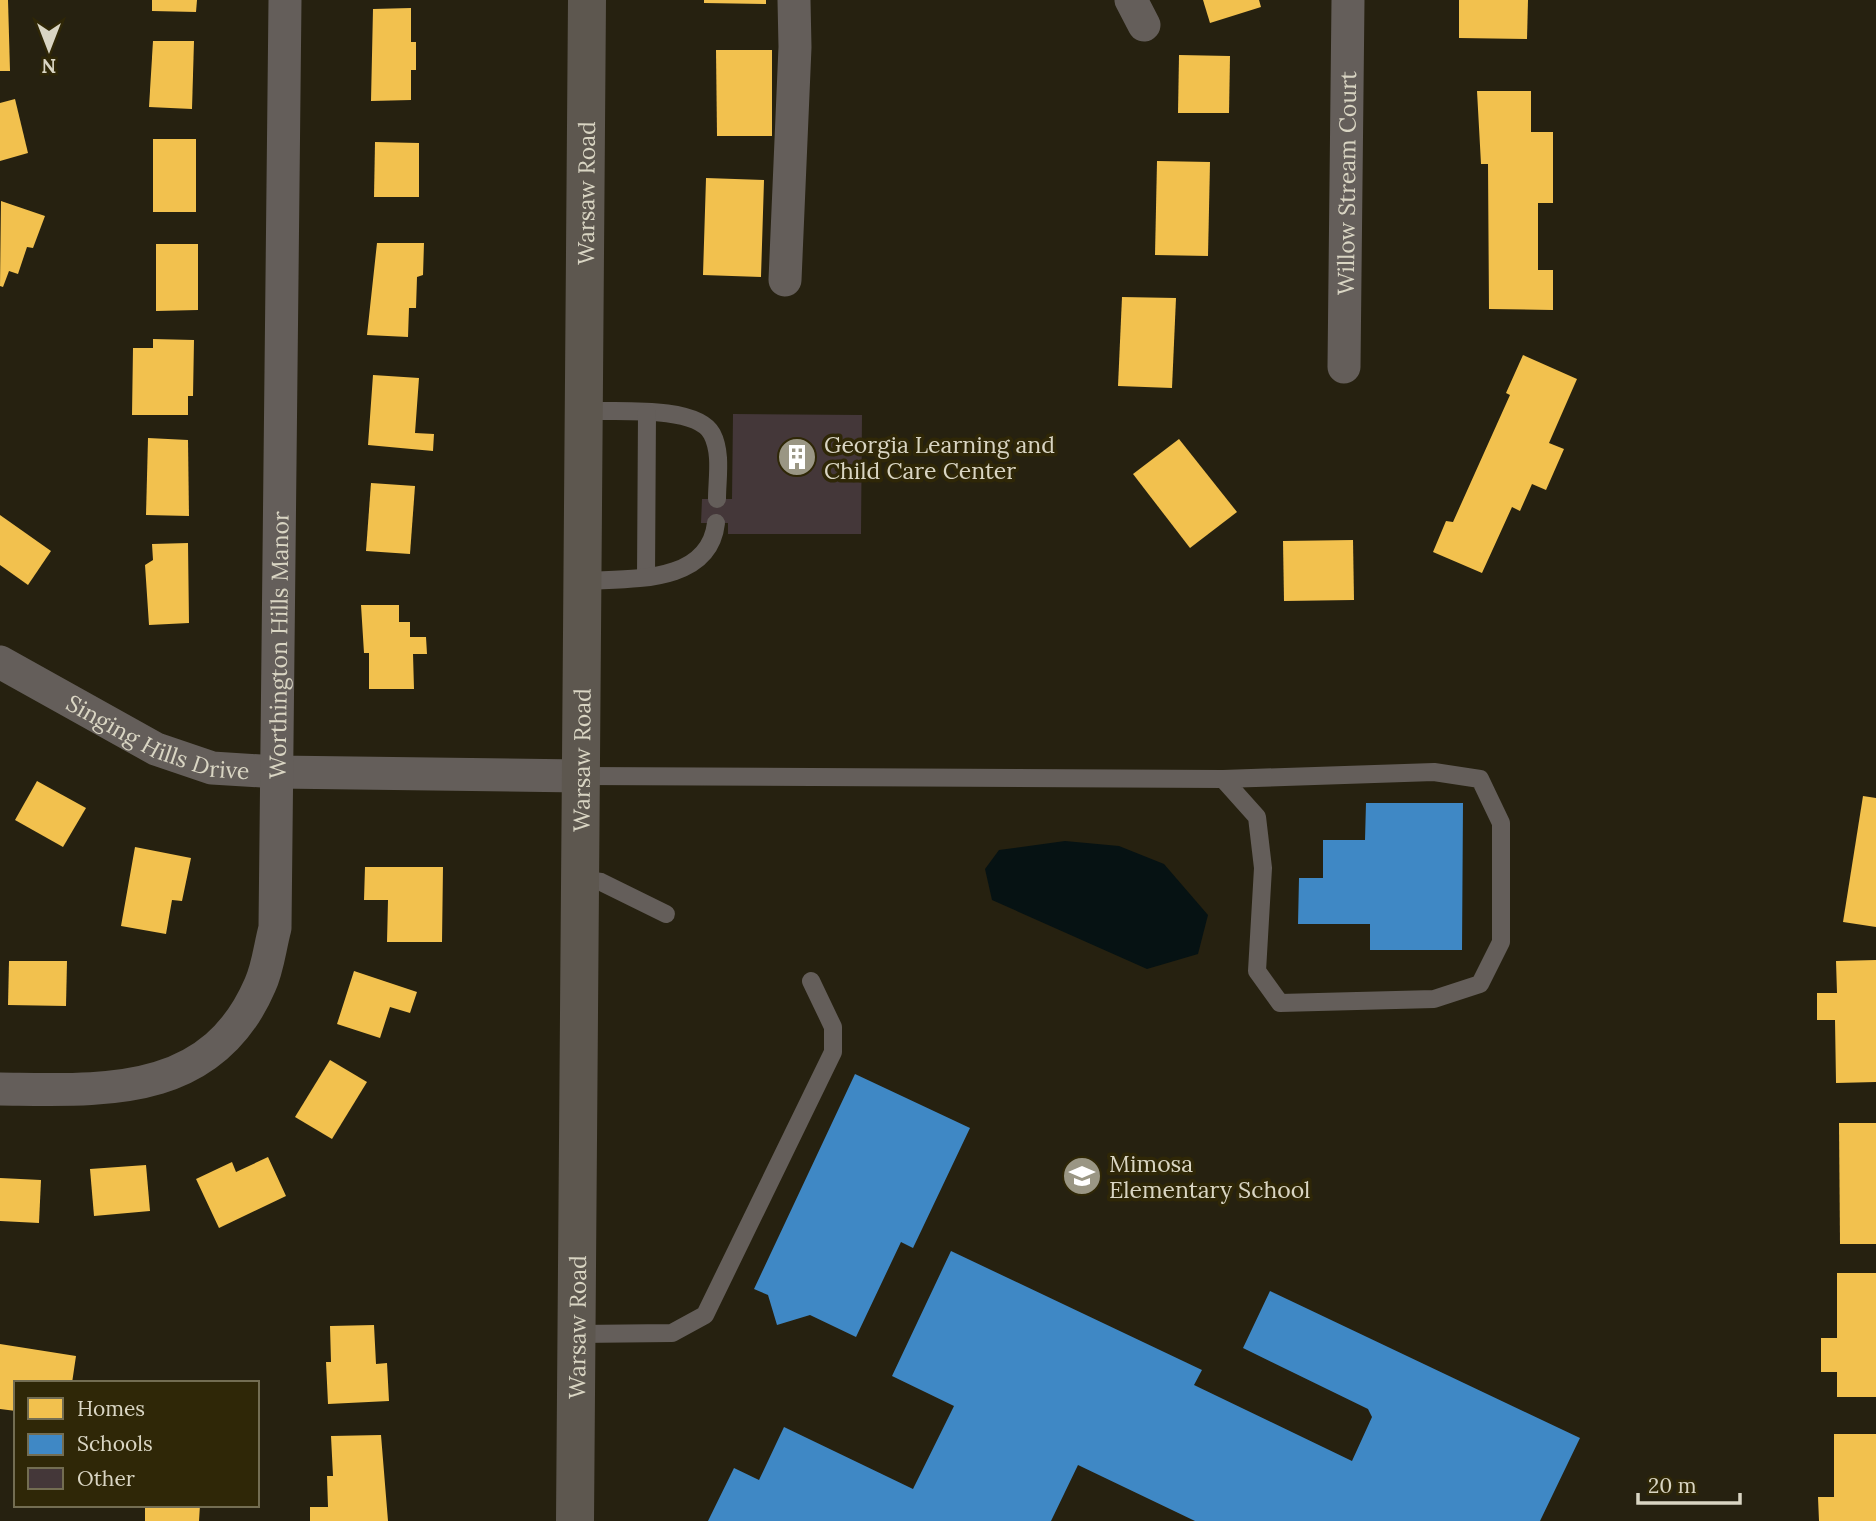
<svg xmlns="http://www.w3.org/2000/svg" width="1876" height="1521" font-family="Lora,serif">
	<style>
		.water { fill: #061213 }
		.homes { fill: #f2c14e }
		.schools { fill: #3f88c5 }
		.building { fill: #443739 }
		.lines { fill: none; stroke-linecap: round; stroke-linejoin: round }
		.lane { stroke: #645e5a; stroke-width: 18 }
		.street { stroke: #645e5a; stroke-width: 33 }
		.secondary { stroke: #5d574f; stroke-width: 38 }
		.labels { text-anchor: middle; dominant-baseline: central; stroke-width: 7; stroke-linejoin: round; paint-order: stroke }
		.street-label { font-size: 23px; fill: #d9d5c3; stroke: #2f2707 }
		.poi-label { font-size: 23px; fill: #d9d5c3; stroke: #2f2707; text-anchor: start }
	</style>
	<rect width="100%" height="100%" fill="#262110"/>
	<path class="water" d="M1065,841L1119,846L1164,864L1208,915L1198,954L1147,969L992,900L985,869L999,850Z"/>
	<g class="homes">
		<path d="M0,0H8L10,71H0Z"/>
		<path d="M152,0H197L196,12L152,11Z"/>
		<path d="M704,0H766V4L704,3Z"/>
		<path d="M1203,0H1259L1261,7L1210,23Z"/>
		<path d="M1459,0H1528L1527,39L1459,38Z"/>
		<path d="M411,8V42H416V70H411V100L371,101L373,9Z"/>
		<path d="M153,41H194L192,109L149,107Z"/>
		<path d="M716,50H772V136H717Z"/>
		<path d="M1179,55L1230,56L1229,113H1178Z"/>
		<path d="M1477,91H1531V132H1553V203H1538V270H1553V310L1489,309L1488,164H1481Z"/>
		<path d="M15,99L28,153L0,161V103Z"/>
		<rect x="153" y="139" width="43" height="73"/>
		<path d="M375,142L419,143V197H374Z"/>
		<path d="M1157,161L1210,162L1208,256L1155,255Z"/>
		<path d="M706,178L764,180L761,277L703,275Z"/>
		<path d="M1,201L45,216L33,248L27,247L18,274L9,271L3,287L0,286Z"/>
		<path d="M377,243H424L423,275L417,277L416,308H409L408,337L367,335Z"/>
		<path d="M156,244H198V310L156,311Z"/>
		<path d="M1122,297L1176,298L1172,388L1118,386Z"/>
		<path d="M153,339L194,340L193,396H188V415H132L133,348H153Z"/>
		<path d="M1523,355L1577,379L1549,443L1564,449L1546,490L1532,484L1520,511L1512,507L1482,573L1433,552L1446,521L1453,522L1510,395L1506,393Z"/>
		<path d="M373,375L419,378L415,433L434,434L433,451L368,445Z"/>
		<path d="M148,438L188,440L189,516L146,515Z"/>
		<path d="M1179,439L1237,512L1190,548L1133,474Z"/>
		<path d="M371,483L415,486L410,554L366,551Z"/>
		<path d="M0,515L51,551L28,585L0,565Z"/>
		<path d="M1353,540L1354,600L1284,601L1283,541Z"/>
		<path d="M188,543L189,623L149,625L145,565L153,560L152,544Z"/>
		<path d="M361,605H399V622H410V637H426L427,654H413L414,689H369V653H364Z"/>
		<path d="M37,781L86,808L63,847L15,820Z"/>
		<path d="M1863,796L1876,798V927L1843,922Z"/>
		<path d="M135,847L191,858L182,901L172,900L166,934L121,926Z"/>
		<path d="M365,867H443L442,942H387L388,900H364Z"/>
		<path d="M1876,960V1082L1836,1083L1835,1020H1817V993H1837L1836,961Z"/>
		<path d="M9,961H67L66,1006L8,1005Z"/>
		<path d="M354,971L417,992L410,1013L390,1007L380,1038L337,1024Z"/>
		<path d="M330,1060L367,1082L332,1139L295,1117Z"/>
		<path d="M1839,1123H1876V1244H1840Z"/>
		<path d="M268,1157L286,1196L219,1228L196,1179L232,1162L236,1172Z"/>
		<path d="M146,1165L150,1211L94,1216L90,1169Z"/>
		<path d="M0,1178L41,1180L39,1223L0,1221Z"/>
		<path d="M1837,1273H1876V1397H1837V1372H1821V1338H1837Z"/>
		<path d="M374,1325L376,1364L387,1363L389,1401L328,1404L326,1362H331L330,1326Z"/>
		<path d="M0,1344L76,1356L72,1383H16V1411L0,1409Z"/>
		<path d="M1834,1434H1876V1521H1819L1818,1497H1834Z"/>
		<path d="M381,1435L388,1521H310V1507H328L327,1476H333L331,1436Z"/>
		<path d="M145,1505H200L199,1521H145Z"/>
	</g>
	<g class="schools">
		<path d="M1366,803H1463L1462,950H1370V924H1298L1299,878H1323V840H1365Z"/>
		<path d="M855,1074L970,1128L913,1248L901,1242L856,1337L810,1315L777,1325L768,1295L754,1289Z"/>
		<path d="M951,1251L1202,1370L1194,1385L1352,1461L1372,1417L1368,1409L1243,1348L1270,1291L1580,1438L1540,1521H1195L1078,1465L1051,1521H708L734,1468L759,1480L784,1427L913,1489L954,1406L892,1376Z"/>
	</g>
	<path class="building" d="M733,414L862,415L861,534H728V523H701L702,499H732Z"/>
	<g class="lines">
		<g class="lane">
			<path d="M584,411C614,412 697,405 712,434C722,453 717,479 717,499"/>
			<path d="M646,577L647,413"/>
			<path d="M583,581C629,578 709,585 716,523"/>
			<path d="M581,776L1223,779L1257,817L1263,868L1257,971L1280,1003L1434,999L1480,984L1501,942V823L1480,779L1434,772L1223,779"/>
			<path d="M580,879L601,882L666,914"/>
			<path d="M577,1334L672,1333L705,1315L833,1052V1027L811,981"/>
		</g>
		<g class="street">
			<path d="M1131,0L1144,25"/>
			<path d="M785,280L795,47L794,0"/>
			<path id="s1" d="M1344,367L1348,0"/>
			<path id="s2" d="M0,662L156,749L212,768L277,772L581,776"/>
			<path id="s3" d="M0,1089C103,1090 211,1099 260,985C268,968 270,946 275,928L285,0"/>
		</g>
		<path class="secondary" id="s4" d="M575,1521L587,0"/>
	</g>
	<defs>
		<symbol id="building-disc" viewBox="-11 -11 22 22"><circle r="9.5" fill="#9a9684" stroke="#2f2707"/><path d="M-4-6H4V6H1V3H-1V6H-4ZM-2.5-4.3h1.7v1.8h-1.7ZM.8-4.3h1.7v1.8H.8ZM-2.5-1h1.7V.8h-1.7ZM.8-1h1.7V.8H.8Z" fill="#fff"/></symbol>
		<symbol id="school-disc" viewBox="-11 -11 22 22"><circle r="9.5" fill="#9a9684" stroke="#2f2707"/><path d="M0-5L7-2L0 1L-7-2ZM-4 1L0 2.5L4 1V4Q0 6-4 4Z" fill="#fff"/></symbol>
	</defs>
	<g fill-rule="evenodd">
		<use href="#building-disc" x="775" y="435" width="44" height="44"/>
		<use href="#school-disc" x="1060" y="1154" width="44" height="44"/>
	</g>
	<g class="labels">
		<g class="street-label">
			<text stroke="none"><textPath href="#s1" startOffset="184">Willow Stream Court</textPath></text>
			<text stroke="none"><textPath href="#s4" startOffset="1328">Warsaw Road</textPath></text>
			<text stroke="none"><textPath href="#s3" startOffset="644">Worthington Hills Manor</textPath></text>
			<text stroke="none"><textPath href="#s2" startOffset="177">Singing Hills Drive</textPath></text>
			<text stroke="none"><textPath href="#s4" startOffset="761">Warsaw Road</textPath></text>
			<text stroke="none"><textPath href="#s4" startOffset="194">Warsaw Road</textPath></text>
		</g>
		<g class="poi-label">
			<text x="824" y="444">Georgia Learning and<tspan x="824" dy="26">Child Care Center</tspan></text>
			<text x="1109" y="1163">Mimosa<tspan x="1109" dy="26">Elementary School</tspan></text>
		</g>
	</g>
	<rect x="14" y="1381" width="245" height="126" fill="#2f2707" stroke="#736d52" stroke-width="2"/>
	<rect x="28" y="1398" width="35" height="21" fill="#f2c14e" stroke="#736d52" stroke-width="2"/>
	<text x="77" y="1416" font-size="21" fill="#d9d5c3">Homes</text>
	<rect x="28" y="1434" width="35" height="21" fill="#3f88c5" stroke="#736d52" stroke-width="2"/>
	<text x="77" y="1451" font-size="21" fill="#d9d5c3">Schools</text>
	<rect x="28" y="1468" width="35" height="21" fill="#443739" stroke="#736d52" stroke-width="2"/>
	<text x="77" y="1486" font-size="21" fill="#d9d5c3">Other</text>
	<g transform="translate(49 49) rotate(180)" stroke="#2f2707" stroke-width="5" paint-order="stroke">
	<path d="M0-5L12 26L0 18L-12 26Z" fill="#d9d5c3"/>
	<text y="-10" font-size="19" font-weight="bold" text-anchor="middle" fill="#d9d5c3">N</text>
	</g>
	<path d="M1638 1493v10h102v-10" fill="none" stroke="#d9d5c3" stroke-width="3.5"/>
	<text x="1648" y="1493" font-size="21" fill="#d9d5c3" stroke="#2f2707" stroke-width="5" paint-order="stroke">20 m</text>
</svg>
